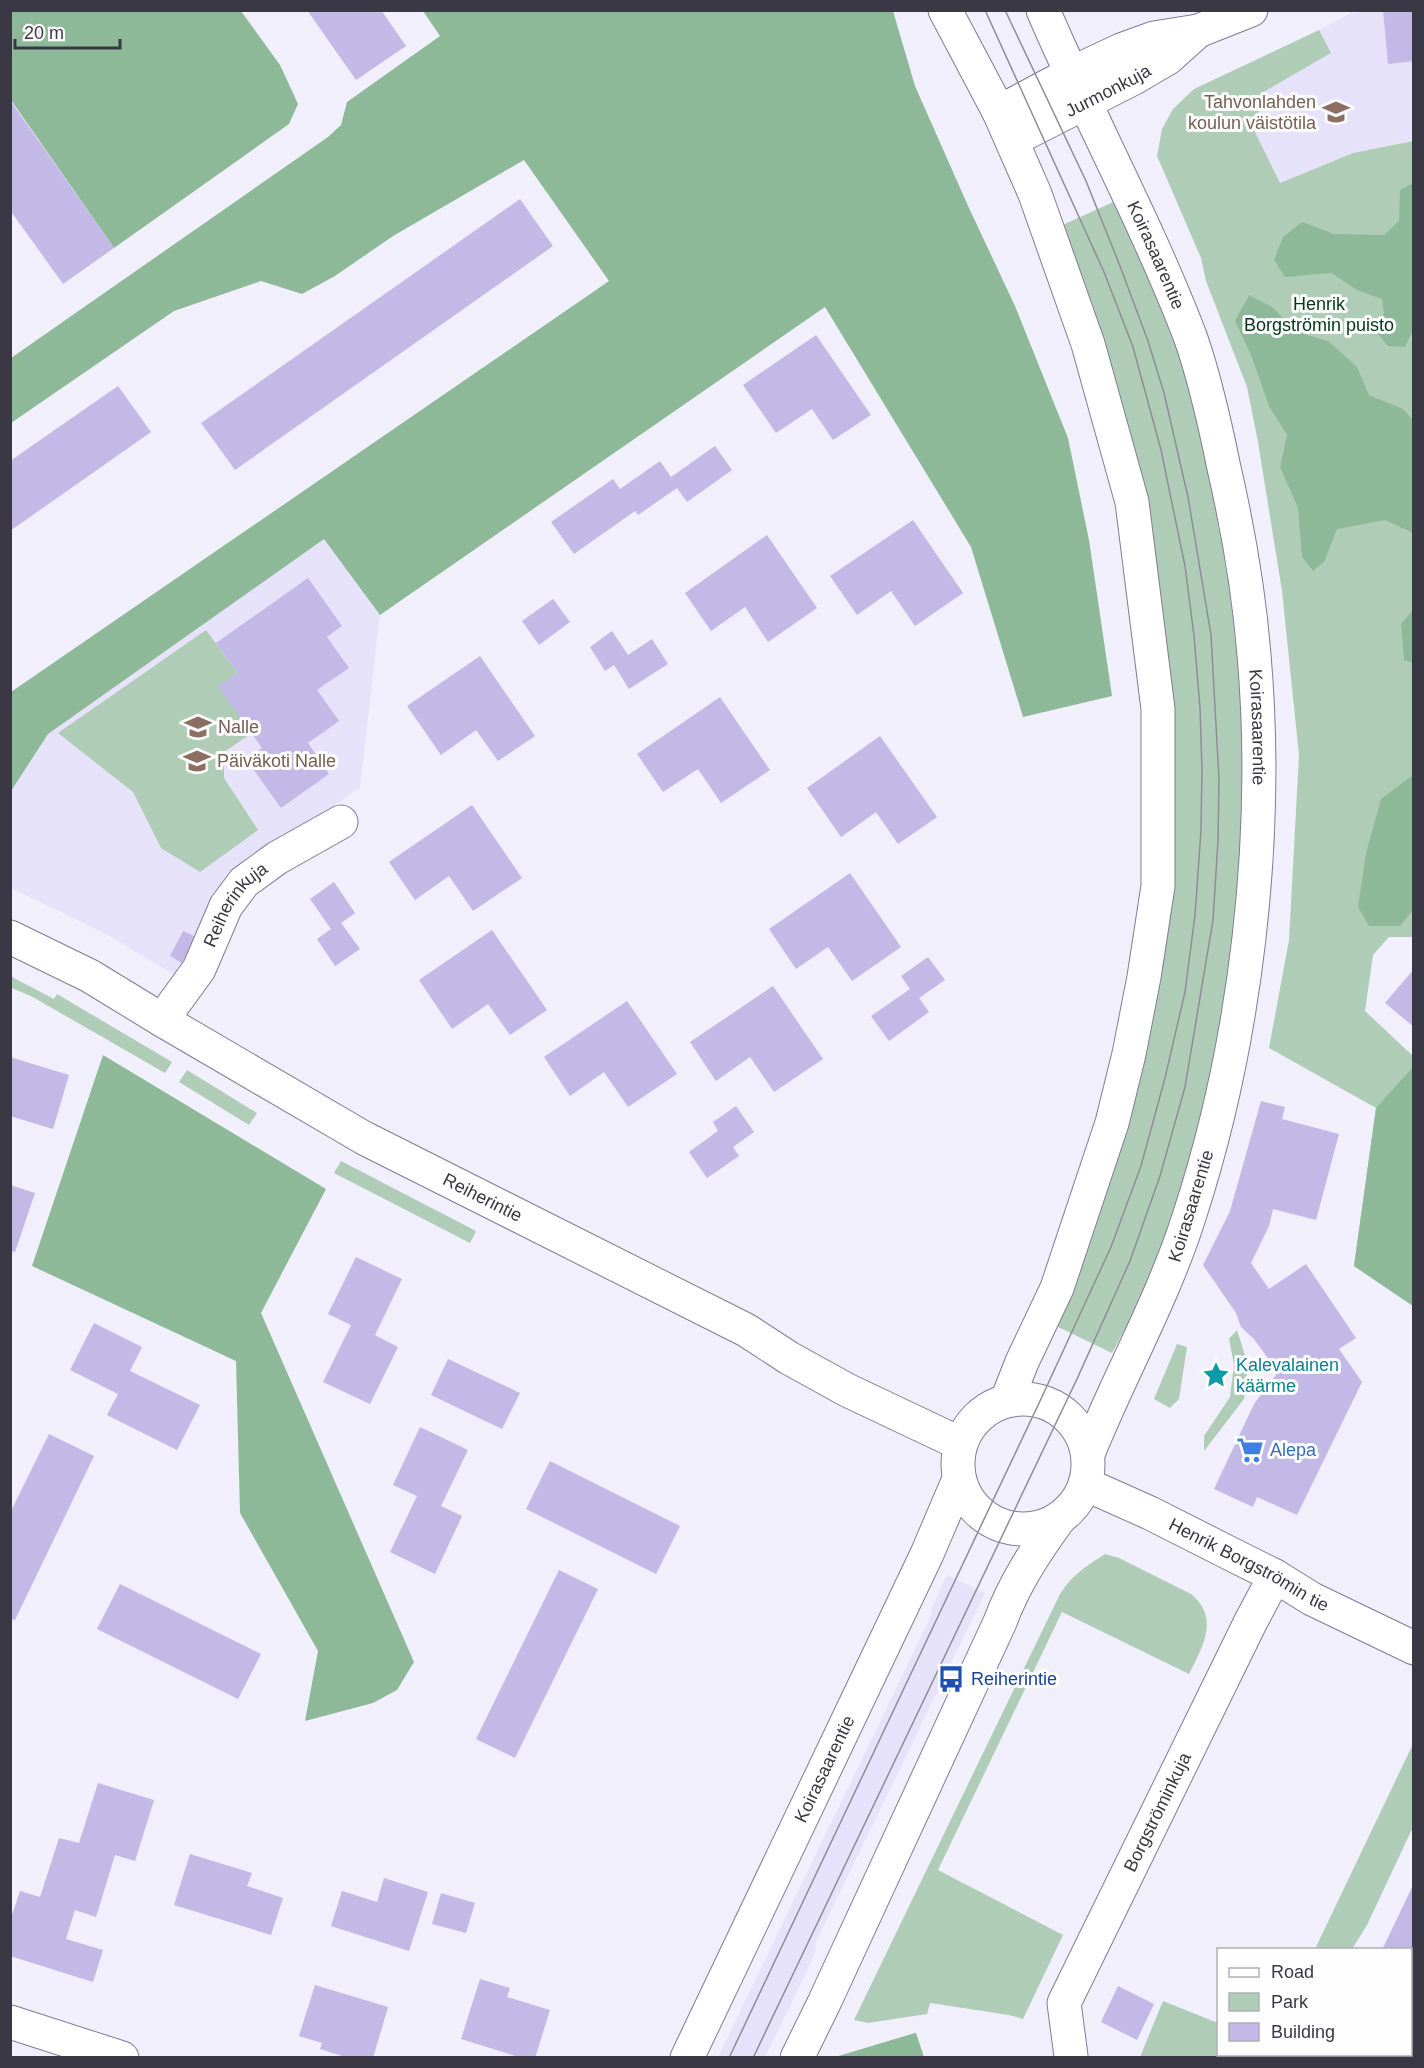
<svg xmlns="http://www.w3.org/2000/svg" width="1424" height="2068" font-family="Helvetica,sans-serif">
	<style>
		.built { fill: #e6e2f9 }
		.green { fill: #afcdb6 }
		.forest { fill: #8eb999 }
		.building { fill: #c2b9e7 }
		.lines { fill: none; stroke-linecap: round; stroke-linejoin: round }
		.minor-casing { stroke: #807b97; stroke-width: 35 }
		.major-casing { stroke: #807b97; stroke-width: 35 }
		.minor { stroke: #fff; stroke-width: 33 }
		.major { stroke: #fff; stroke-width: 33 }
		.tram { stroke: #8e8c98; stroke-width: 1.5 }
		.labels { text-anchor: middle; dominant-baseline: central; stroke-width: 6; stroke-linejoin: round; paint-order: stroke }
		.street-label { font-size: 18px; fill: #3a3844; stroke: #fefefe }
		.education-label { font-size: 18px; fill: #785e54; stroke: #fefefe; text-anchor: start }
		.park-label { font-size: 18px; fill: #003618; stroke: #fefefe }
		.culture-label { font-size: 18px; fill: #0d838f; stroke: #fefefe; text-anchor: start }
		.shop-label { font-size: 18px; fill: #366cbe; stroke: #fefefe; text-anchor: start }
		.transit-label { font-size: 18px; fill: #164399; stroke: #fefefe; text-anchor: start }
	</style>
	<rect width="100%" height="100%" fill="#f1effc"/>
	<g class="built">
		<path d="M1361,11H1413V141L1353,153L1280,183L1255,132L1262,93L1331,53L1319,30L1349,14Z"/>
		<path d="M324,538L380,615L360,787L245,870L182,979L102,932L11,888L10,791L47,734Z"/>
		<path d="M947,1575L985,1593L815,1944L816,1950L802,1981L765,2057H718L932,1614L931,1610Z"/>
	</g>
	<g class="green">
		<path d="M1319,30L1331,53L1262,93L1255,132L1280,183L1353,153L1413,141V937H1389L1373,955L1365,1011L1413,1056V1306L1354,1266L1376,1108L1269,1048L1289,940L1299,755L1282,591L1258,442L1247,387L1206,281L1201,258L1157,156L1162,129L1173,109L1194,89Z"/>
		<path d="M1122,198L1179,337L1239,611L1246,865L1206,1122L1149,1284L1112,1353L1052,1324L1076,1270L1169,743L1056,228Z"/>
		<path d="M206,630L238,673L219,686L252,733L224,752V778L258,830L200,872L161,848L133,792L58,733Z"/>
		<path d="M10,976L54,999L57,994L172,1062L165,1073L31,996L11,988Z"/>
		<path d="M187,1070L257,1113L249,1125L179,1082Z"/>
		<path d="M341,1161L476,1231L470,1243L334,1173Z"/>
		<path d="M1237,1330L1248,1365L1244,1399L1204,1451V1436L1230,1397L1234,1365L1229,1339Z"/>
		<path d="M1177,1344L1187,1347L1179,1399L1170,1408L1154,1399Z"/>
		<path d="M1105,1554L1119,1558L1191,1594C1220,1618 1203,1646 1189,1674L1062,1612L938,1870L1063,1935L1023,2019L1009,2015L930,2003L927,2014L868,2023L854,2020L1060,1594C1072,1575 1086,1566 1105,1554Z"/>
		<path d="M1413,1744V1827L1367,1925L1352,1949H1315Z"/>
		<path d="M1163,2001L1218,2023V2054L1309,2055L1305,2058L1140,2057Z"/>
	</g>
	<g class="forest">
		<path d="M10,11H241L280,65L298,104L289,124L114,248L11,100Z"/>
		<path d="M423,11H893L915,86L969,208L1015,306L1068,438L1089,540L1112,696L1023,717L971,547L825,307L380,615L324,539L48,734L11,791V692L609,281L524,160L393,236L335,276L302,294L261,281L174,311L11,423V358L328,137L341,125L347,102L440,36Z"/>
		<path d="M1413,183V330L1405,347L1388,346L1378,334L1384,313L1382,299L1357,290L1331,273L1285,277L1274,260L1283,237L1302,222L1334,234L1384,235L1399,221L1400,190Z"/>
		<path d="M1249,295L1272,307L1297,332L1328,341L1357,367L1369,395L1403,409L1413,420V533L1385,520L1337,529L1324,562L1313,571L1302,557L1298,508L1280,467L1287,435L1269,406L1251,355L1235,321Z"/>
		<path d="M1413,610V663L1404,660L1401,624Z"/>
		<path d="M1413,775V910L1400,926H1369L1358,907L1366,853L1381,799Z"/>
		<path d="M103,1055L326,1189L261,1313L414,1662L397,1690L373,1703L305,1721L318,1651L240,1513L236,1361L32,1266Z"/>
		<path d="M1413,1067V1306L1354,1266L1376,1108Z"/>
		<path d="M916,2033L924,2057H835L915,2033Z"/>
	</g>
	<g class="building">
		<path d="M307,10H381L406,46L356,80Z"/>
		<path d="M1383,10H1414V61L1388,64Z"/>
		<path d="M10,100L114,248L63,284L10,210Z"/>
		<path d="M520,199L553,246L235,470L201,423Z"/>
		<path d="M816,335L871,415L833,440L812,409L776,433L743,385Z"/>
		<path d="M118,386L151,432L10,531V461Z"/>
		<path d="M715,446L732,470L687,502L677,488L638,515L635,511L574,554L551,522L613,479L620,489L660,461L671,477Z"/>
		<path d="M913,520L963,593L915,626L891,591L857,615L830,576Z"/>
		<path d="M767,535L817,608L768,642L745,607L711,631L685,593Z"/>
		<path d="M308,578L342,626L327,637L349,668L317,690L339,721L308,743L329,774L281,808L246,759L262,748L218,686L238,673L216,643Z"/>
		<path d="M553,599L570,622L539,645L522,621Z"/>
		<path d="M612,631L628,655L652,639L668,664L629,689L614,665L605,671L590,647Z"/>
		<path d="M480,656L535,736L498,761L476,730L441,755L407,706Z"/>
		<path d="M720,697L770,770L721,803L698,769L663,792L637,754Z"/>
		<path d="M880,736L937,817L898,844L876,812L841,837L807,788Z"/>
		<path d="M472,805L522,878L473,911L449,876L415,900L389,862Z"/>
		<path d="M850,873L901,947L852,981L828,947L796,969L769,929Z"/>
		<path d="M334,882L355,913L341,923L360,949L335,966L317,939L331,929L310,899Z"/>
		<path d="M492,930L547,1010L510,1035L488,1004L452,1029L419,980Z"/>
		<path d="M183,931L196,937L182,963L170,956Z"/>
		<path d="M928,957L945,980L919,998L929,1012L889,1041L871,1016L910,989L901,976Z"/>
		<path d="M1414,969V1027L1385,1003Z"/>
		<path d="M773,986L823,1059L774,1092L750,1057L716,1081L690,1042Z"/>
		<path d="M627,1001L677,1074L628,1107L604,1072L570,1096L544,1057Z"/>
		<path d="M10,1057L69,1075L53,1129L10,1116Z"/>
		<path d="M1261,1101L1285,1107L1282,1119L1339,1134L1316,1220L1273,1209L1269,1226L1251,1263L1269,1289L1306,1264L1356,1338L1339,1349L1362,1382L1297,1515L1257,1497L1253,1507L1214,1489L1254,1404L1278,1372L1254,1339L1241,1327L1236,1313L1203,1265L1230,1211Z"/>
		<path d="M736,1106L754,1132L733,1147L739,1156L707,1178L689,1152L718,1131L713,1122Z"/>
		<path d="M10,1185L35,1193L15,1252L10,1251Z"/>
		<path d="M356,1257L402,1279L375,1335L398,1347L370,1404L323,1382L351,1325L328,1314Z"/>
		<path d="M94,1323L142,1347L130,1371L200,1405L177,1450L107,1415L118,1394L70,1370Z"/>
		<path d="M448,1359L520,1393L502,1429L431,1395Z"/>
		<path d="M420,1427L468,1450L441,1506L462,1516L435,1574L390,1552L417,1496L393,1485Z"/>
		<path d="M49,1434L94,1456L15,1620L10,1618V1513Z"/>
		<path d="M550,1461L680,1526L656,1574L526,1509Z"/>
		<path d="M559,1570L598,1589L515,1758L476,1739Z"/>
		<path d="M120,1584L261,1654L238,1699L97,1629Z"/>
		<path d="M98,1783L154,1800L135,1861L115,1855L96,1917L75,1910L66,1939L103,1950L93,1982L10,1956V1921L20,1891L40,1897L59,1838L79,1843Z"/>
		<path d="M190,1854L252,1873L247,1886L283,1898L271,1935L174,1905Z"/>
		<path d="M384,1878L428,1892L409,1951L331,1926L342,1891L377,1902Z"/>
		<path d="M1414,1883V2058H1407L1401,2054H1410V1950H1382Z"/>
		<path d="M441,1893L475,1903L466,1933L432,1924Z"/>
		<path d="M480,1979L510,1988L507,1997L550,2010L535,2058H522L461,2039Z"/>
		<path d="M315,1985L388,2007L373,2058H348L320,2049L322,2043L299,2036Z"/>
		<path d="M1118,1986L1154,2004L1137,2040L1101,2022Z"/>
	</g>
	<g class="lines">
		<defs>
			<g id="minor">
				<path d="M945,10L999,112L1035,194L1088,344L1132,502L1158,709V886L1144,977L1129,1054L1112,1123L1057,1288L1022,1362L1007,1400"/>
				<path id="s1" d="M1043,10C1090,120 1147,224 1190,336C1205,378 1215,424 1224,468C1238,529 1249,592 1254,655C1270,837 1246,1043 1189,1217C1163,1299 1120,1374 1088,1454"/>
				<path d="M999,112L1072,73L1121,50L1154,38L1198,31L1251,10"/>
				<path id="s2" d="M1012,140L1134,78L1168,58L1198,31"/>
				<path id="s3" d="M10,937L90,976L162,1020L364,1138L746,1330L789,1358L847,1390L961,1444"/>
				<path id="s4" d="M162,1020L199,969L226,906L244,882L277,858L341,822"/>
				<path id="s5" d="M1085,1484L1150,1513L1229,1553L1275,1576L1312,1599L1414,1648"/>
				<path d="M10,2022L122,2058"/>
				<path id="s6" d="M1071,2056L1064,2003L1251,1621L1275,1576"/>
			</g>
			<g id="major">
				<circle cx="1023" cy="1464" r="65"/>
				<path id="s7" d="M687,2058L927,1554L959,1479"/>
				<path d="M797,2058L824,2003L1000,1622C1014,1584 1035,1552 1059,1519"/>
			</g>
		</defs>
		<use href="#minor" class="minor-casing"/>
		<use href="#major" class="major-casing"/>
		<use href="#minor" class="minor"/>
		<use href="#major" class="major"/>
		<g class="tram">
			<path d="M729,2058L1040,1401L1111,1247L1141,1166L1165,1078L1185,992L1195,915L1201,830L1202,770L1200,708L1194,636L1185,566L1161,450L1133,347L1104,272L985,10"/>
			<path d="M753,2058L1077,1379L1130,1261L1160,1176L1185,1087L1213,920L1218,841L1219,779L1211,635L1188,497L1164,393L1148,341L1120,266L1086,181L1005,10"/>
		</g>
	</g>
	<defs>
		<symbol id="school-bare" viewBox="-9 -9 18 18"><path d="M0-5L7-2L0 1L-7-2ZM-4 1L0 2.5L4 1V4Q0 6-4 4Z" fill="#8d6e63" stroke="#fefefe" stroke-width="2.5" paint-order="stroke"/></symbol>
		<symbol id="sight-bare" viewBox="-9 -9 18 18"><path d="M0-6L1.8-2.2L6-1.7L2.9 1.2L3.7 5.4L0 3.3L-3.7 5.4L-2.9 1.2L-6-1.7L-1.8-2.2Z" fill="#0f9aa8" stroke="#fefefe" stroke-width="2.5" paint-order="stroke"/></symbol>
		<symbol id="supermarket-bare" viewBox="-9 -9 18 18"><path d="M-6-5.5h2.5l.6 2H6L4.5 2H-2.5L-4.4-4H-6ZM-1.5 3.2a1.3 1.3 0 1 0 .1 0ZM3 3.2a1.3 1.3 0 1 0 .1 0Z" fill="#3f7fe0" stroke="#fefefe" stroke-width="2.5" paint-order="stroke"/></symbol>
		<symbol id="bus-bare" viewBox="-9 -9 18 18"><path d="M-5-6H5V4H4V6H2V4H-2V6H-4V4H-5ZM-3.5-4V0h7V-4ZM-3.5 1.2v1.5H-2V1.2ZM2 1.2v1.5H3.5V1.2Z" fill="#1a4fb4" stroke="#fefefe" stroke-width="2.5" paint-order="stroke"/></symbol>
	</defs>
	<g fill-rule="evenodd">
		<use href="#school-bare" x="1317" y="93" width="38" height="38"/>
		<use href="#school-bare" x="179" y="708" width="38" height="38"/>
		<use href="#school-bare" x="178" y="742" width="38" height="38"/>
		<use href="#sight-bare" x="1197" y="1356" width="38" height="38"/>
		<use href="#supermarket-bare" x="1231" y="1431" width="38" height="38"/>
		<use href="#bus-bare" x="932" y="1660" width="38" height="38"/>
	</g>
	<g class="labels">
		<g class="street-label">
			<text stroke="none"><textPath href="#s2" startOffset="108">Jurmonkuja</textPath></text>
			<text stroke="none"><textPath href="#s1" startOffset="270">Koirasaarentie</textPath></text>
			<text stroke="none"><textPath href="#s1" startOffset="756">Koirasaarentie</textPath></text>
			<text stroke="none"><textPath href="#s4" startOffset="138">Reiherinkuja</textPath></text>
			<text stroke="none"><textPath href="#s3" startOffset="540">Reiherintie</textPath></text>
			<text transform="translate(1191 1206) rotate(-73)">Koirasaarentie</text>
			<text stroke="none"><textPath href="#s5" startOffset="183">Henrik Borgströmin tie</textPath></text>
			<text stroke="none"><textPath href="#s7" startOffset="320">Koirasaarentie</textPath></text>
			<text stroke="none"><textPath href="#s6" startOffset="266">Borgströminkuja</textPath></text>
		</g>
		<g class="education-label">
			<text x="1316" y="102" text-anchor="end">Tahvonlahden<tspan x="1316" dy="21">koulun väistötila</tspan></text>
			<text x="218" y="727">Nalle</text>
			<text x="217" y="761">Päiväkoti Nalle</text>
		</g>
		<g class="park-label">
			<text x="1319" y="304">Henrik<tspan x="1319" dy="21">Borgströmin puisto</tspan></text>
		</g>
		<g class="culture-label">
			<text x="1236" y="1365">Kalevalainen<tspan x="1236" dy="21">käärme</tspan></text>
		</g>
		<g class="shop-label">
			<text x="1270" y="1450">Alepa</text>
		</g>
		<g class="transit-label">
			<text x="971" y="1679">Reiherintie</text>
		</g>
	</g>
	<rect width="1424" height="2068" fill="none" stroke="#3a3844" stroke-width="24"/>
	<rect x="1217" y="1948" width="195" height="108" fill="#fefefe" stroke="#b0afb4" stroke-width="1.5"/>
	<rect x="1229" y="1968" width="30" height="9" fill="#ffffff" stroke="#b0afb4" stroke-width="1.5"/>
	<text x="1271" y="1978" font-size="18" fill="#3a3844">Road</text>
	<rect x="1229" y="1993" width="30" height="18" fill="#afcdb6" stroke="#b0afb4" stroke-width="1.5"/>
	<text x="1271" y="2008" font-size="18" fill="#3a3844">Park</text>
	<rect x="1229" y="2023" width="30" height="18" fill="#c2b9e7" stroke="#b0afb4" stroke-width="1.5"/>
	<text x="1271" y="2038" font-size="18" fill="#3a3844">Building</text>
	<path d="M15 39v9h105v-9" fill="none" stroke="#3a3844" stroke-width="3"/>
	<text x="24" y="39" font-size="18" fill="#3a3844" stroke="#fefefe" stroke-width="4.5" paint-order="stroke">20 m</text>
</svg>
